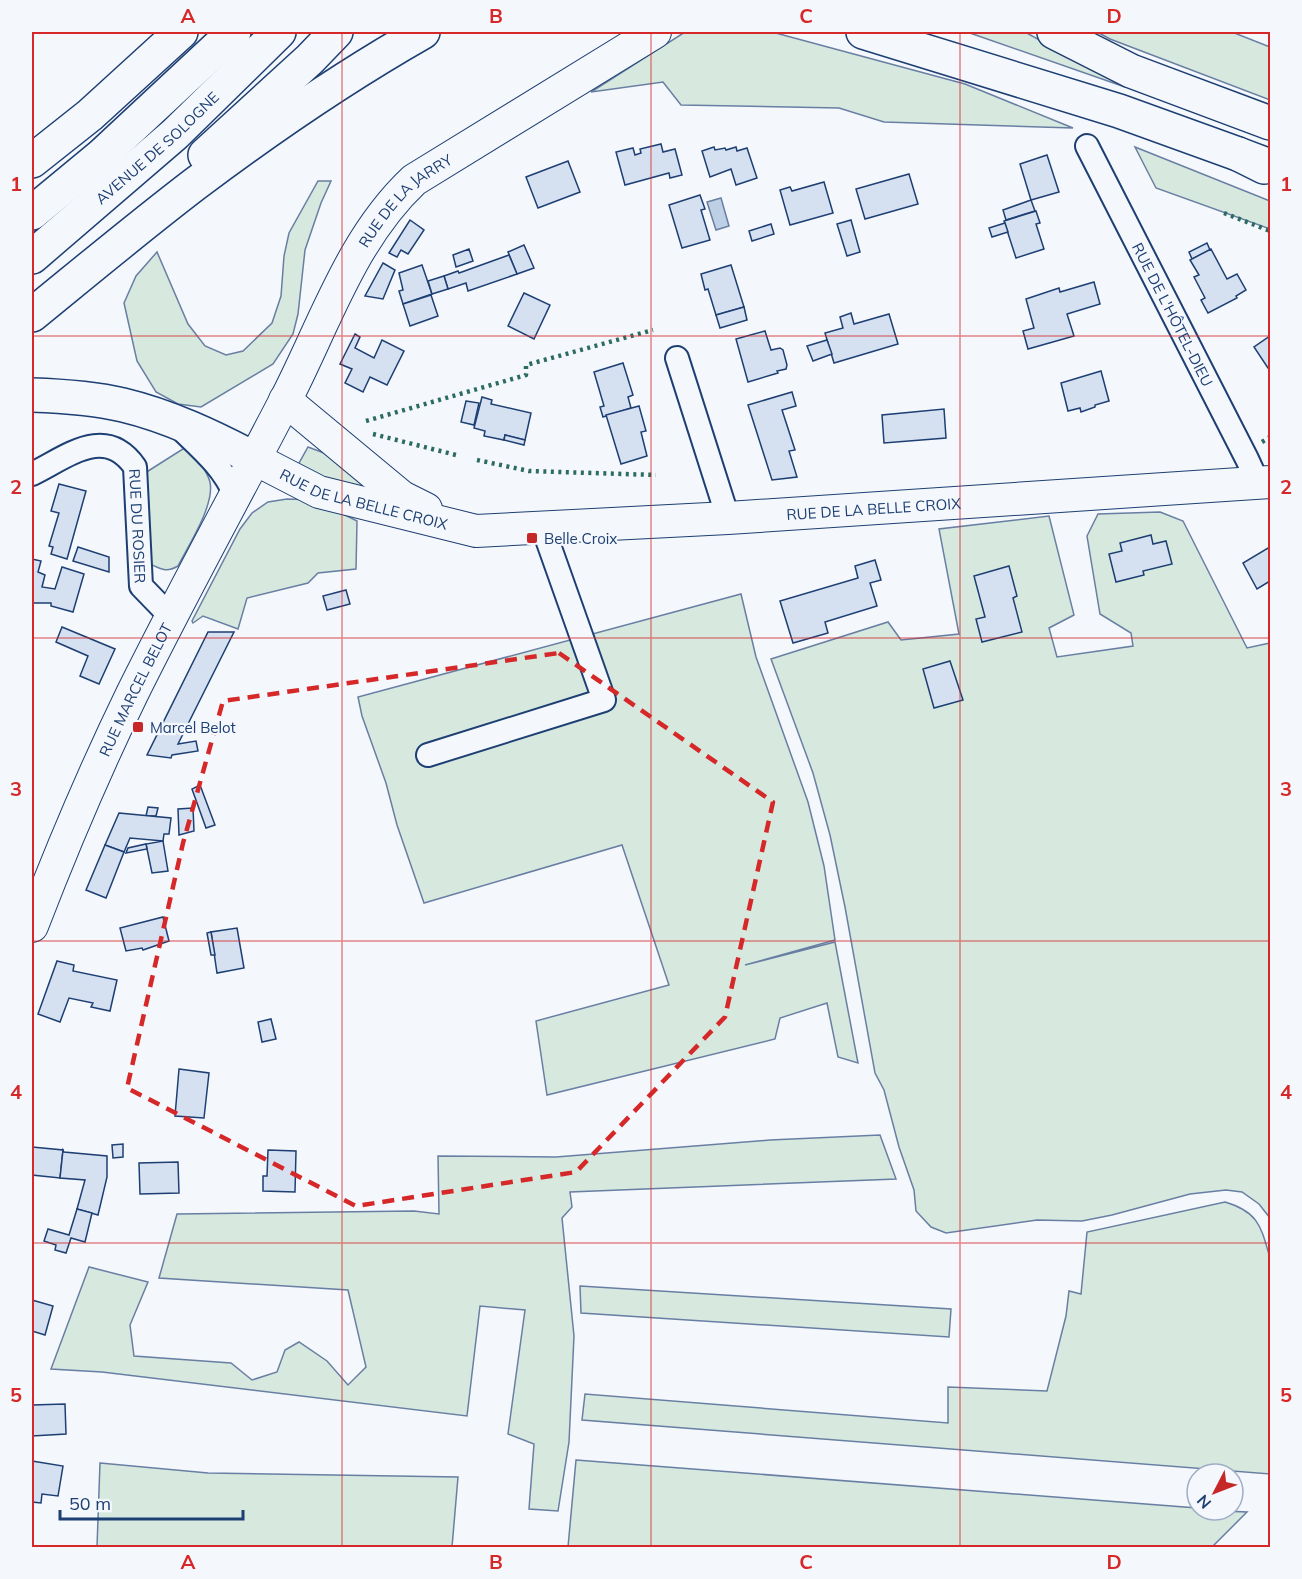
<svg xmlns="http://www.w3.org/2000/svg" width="1302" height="1579" font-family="Mulish,sans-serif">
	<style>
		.green { fill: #d7e8df; stroke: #687fa3; stroke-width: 1.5 }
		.water { fill: #bed0e5; stroke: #687fa3; stroke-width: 1.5 }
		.building { fill: #d5e0f0; stroke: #1d3f73; stroke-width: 1.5 }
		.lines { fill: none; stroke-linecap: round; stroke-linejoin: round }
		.minor-casing { stroke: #1d3f73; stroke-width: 26 }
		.secondary-casing { stroke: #1d3f73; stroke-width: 34 }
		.primary-casing { stroke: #1d3f73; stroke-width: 36 }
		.trunk-casing { stroke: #1d3f73; stroke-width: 36 }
		.minor { stroke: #f4f7fb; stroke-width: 22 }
		.secondary { stroke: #f4f7fb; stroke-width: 32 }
		.primary { stroke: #f4f7fb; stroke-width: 33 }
		.trunk { stroke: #f4f7fb; stroke-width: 33 }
		.hedge { stroke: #2c6c60; stroke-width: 4.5; stroke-dasharray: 3 4.5; stroke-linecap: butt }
		.marked { fill: none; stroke: #d62828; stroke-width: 4.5; stroke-dasharray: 12 8; stroke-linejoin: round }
		.grid { fill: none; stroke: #d62828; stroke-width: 1.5; stroke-opacity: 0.55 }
		.poi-dot { fill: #c62828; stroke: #f4f7fb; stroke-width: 2 }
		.labels { text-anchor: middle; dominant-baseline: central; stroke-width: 4.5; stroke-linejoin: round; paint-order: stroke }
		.street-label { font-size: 15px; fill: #1d3f73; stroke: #f4f7fb }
		.poi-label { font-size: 15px; fill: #1d3f73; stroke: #f4f7fb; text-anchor: start }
		.neatline { fill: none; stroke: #d62828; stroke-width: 2 }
		.grid-label { font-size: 20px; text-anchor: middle; font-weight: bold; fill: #d62828 }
	</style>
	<rect width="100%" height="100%" fill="#f4f7fb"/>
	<g class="green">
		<path d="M685,32H772L965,84L1073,128L884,122L839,108L681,105L663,82L591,92Z"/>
		<path d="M967,32H1025L1125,87Z"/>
		<path d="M1097,32H1232L1270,47V100L1110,39Z"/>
		<path d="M1135,147L1270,201V229L1156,188Z"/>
		<path d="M318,181H331L321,203L305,250L298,314L293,334L273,364L201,407L178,404L156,392L137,361L124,303L136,276L157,252L188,324L205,346L226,355L243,351L272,323L281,296L284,256L289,233Z"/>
		<path d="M186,447C196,457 206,468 210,482C215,505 188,546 178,566C166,573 161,569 150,564L145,473Z"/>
		<path d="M308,447L332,456L368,490L360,494L298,465Z"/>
		<path d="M287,499L315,500L357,521L356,569L318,573L308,583L247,598L238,629L203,616L193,623L192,621L240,529L252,513L268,502Z"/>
		<path d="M1160,512L1183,521L1247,648L1270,643V1218L1259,1204L1242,1192L1226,1190L1190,1194L1112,1215L1082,1221L1037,1220L946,1233L931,1227L916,1211L914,1190L899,1147L884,1090L875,1073L845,907L830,835L813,773L771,659L888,622L901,640L959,634L939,529L1049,516L1074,615L1049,628L1057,657L1133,646L1131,633L1100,614L1087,536L1098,514Z"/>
		<path d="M741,594L756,657L808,802L824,866L835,940L745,965L835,942L858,1063L838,1057L827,1003L780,1018L775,1039L547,1095L536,1021L669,985L622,845L424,903L397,825L386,783L362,716L358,697Z"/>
		<path d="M880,1135L896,1179L570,1192L572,1207L562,1218L574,1336L569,1442L558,1511L529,1509L534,1444L508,1434L525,1310L480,1306L467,1416L102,1372L51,1369L89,1267L148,1282L130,1325L134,1356L231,1363L252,1380L277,1372L285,1350L299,1342L327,1361L348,1385L366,1367L348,1290L159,1278L177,1214L414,1211L439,1214L438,1156L556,1157L770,1140Z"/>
		<path d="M1225,1202C1259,1212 1261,1227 1270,1258V1474L582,1420L585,1394L948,1423V1387L1047,1391L1066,1316L1069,1291L1081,1294L1087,1232Z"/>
		<path d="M580,1286L951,1309L949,1337L581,1313Z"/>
		<path d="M576,1460L1197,1508V1510L1247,1512L1212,1547H568Z"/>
		<path d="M100,1463L208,1473L458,1477L452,1547H97Z"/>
	</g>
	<path class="water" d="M721,198L729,226L716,230L707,202Z"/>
	<g class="building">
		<path d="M661,144L663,152L675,149L682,175L670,178L669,173L625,185L616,152L633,148L635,155L641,153L640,149Z"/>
		<path d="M714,147L715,150L725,148L726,150L736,147L737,151L747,148L757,178L736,185L731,169L710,177L702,151Z"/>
		<path d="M1047,155L1059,192L1031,200L1020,164Z"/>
		<path d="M568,161L580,192L538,208L526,177Z"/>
		<path d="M909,174L918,204L865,219L856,189Z"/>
		<path d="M824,182L833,213L790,225L780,190L790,187L792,191Z"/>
		<path d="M700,195L705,209L701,210L710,240L682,248L669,205Z"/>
		<path d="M1031,200L1035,211L1006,220L1003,210Z"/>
		<path d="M1036,211L1040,223L1036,224L1044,249L1016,258L1004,221Z"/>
		<path d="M410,220L424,230L408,254L401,250L397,257L389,253Z"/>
		<path d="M851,220L860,252L847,256L837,224Z"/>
		<path d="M1005,223L1008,232L992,237L989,228Z"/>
		<path d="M771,224L774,234L752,241L749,231Z"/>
		<path d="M1207,243L1210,250L1192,259L1189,252Z"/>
		<path d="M524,245L534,268L517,274L508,252Z"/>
		<path d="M469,249L473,261L456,267L453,255Z"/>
		<path d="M1211,249L1227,279L1237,274L1246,290L1236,296L1237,298L1208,313L1201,300L1205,298L1194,277L1199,275L1190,260Z"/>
		<path d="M509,255L517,274L468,291L466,283L448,289L444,276L458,271L459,273Z"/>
		<path d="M383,263L395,270L383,299L365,296Z"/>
		<path d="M422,265L432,294L403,304L399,291L403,290L399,273Z"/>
		<path d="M731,265L744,307L716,315L708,289L705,290L701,274Z"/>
		<path d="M444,276L448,289L432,294L428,281Z"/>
		<path d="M1094,282L1100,304L1067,314L1074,336L1028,349L1023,331L1034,328L1026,299L1059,288L1060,292Z"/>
		<path d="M524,293L550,305L534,339L508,326Z"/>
		<path d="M431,295L438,316L410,326L403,304Z"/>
		<path d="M744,307L747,320L720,328L716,315Z"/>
		<path d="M851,313L854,324L889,314L898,344L834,363L825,333L843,328L840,317Z"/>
		<path d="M765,331L771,350L780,348L783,350L787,365L786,369L777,371L778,373L748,382L736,339Z"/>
		<path d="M355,334L360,337L355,348L374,358L382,340L404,351L387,385L370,377L363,392L345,383L352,369L340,364Z"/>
		<path d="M1270,336V367L1268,368L1254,347Z"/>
		<path d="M827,340L832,354L813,361L807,346Z"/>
		<path d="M623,363L633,395L628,397L631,408L603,417L600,407L604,406L594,372Z"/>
		<path d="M1101,371L1109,401L1095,405V407L1081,412L1080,408L1068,411L1061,383Z"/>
		<path d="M792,392L796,406L782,410L795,450L789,451L797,477L772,480L748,405Z"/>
		<path d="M482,397L492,400L491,404L531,413L525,440L505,435L504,440L484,436L485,431L474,428Z"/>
		<path d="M466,401L479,403L474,425L461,422Z"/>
		<path d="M639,406L646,431L641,432L647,456L621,464L606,415Z"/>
		<path d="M944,409L946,438L884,443L882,415Z"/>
		<path d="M505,435L525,440L524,445L504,440Z"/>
		<path d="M59,484L86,491L67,559L51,554L53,547L49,546L59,513L51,511Z"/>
		<path d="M1151,535L1153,544L1166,541L1172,564L1143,571L1144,575L1116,582L1109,554L1122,551L1120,543Z"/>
		<path d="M78,547L109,557V572L73,561Z"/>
		<path d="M1268,548L1270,552V581L1257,589L1243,563Z"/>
		<path d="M32,559L41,561L38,572L45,575L42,587L55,589L62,567L84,574L73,612L51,606V603H32Z"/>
		<path d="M875,560L881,580L870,583L877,606L825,622L828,633L793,643L780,601L858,578L855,566Z"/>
		<path d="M1009,566L1017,596L1013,598L1022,632L982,642L976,619L985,617L974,576Z"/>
		<path d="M346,590L350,604L327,610L323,596Z"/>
		<path d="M62,627L115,649L99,684L80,676L88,656L56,642Z"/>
		<path d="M208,632H234L178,744L196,741L198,751L172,755L171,758L147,755Z"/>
		<path d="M950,661L963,700L934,708L923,669Z"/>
		<path d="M200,785L215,825L206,828L192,789Z"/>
		<path d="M148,807L158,808L156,816H146Z"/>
		<path d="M193,808L194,831L179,835L178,809Z"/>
		<path d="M119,813L171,818L169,834H164L163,841L130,838L124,852L105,845Z"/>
		<path d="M163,841L168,871L152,873L146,844Z"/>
		<path d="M146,844L147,849L126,853L128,848Z"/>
		<path d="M105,845L124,852L106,898L86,890Z"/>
		<path d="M163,917L169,941L143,950L142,948L126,951L120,928Z"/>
		<path d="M237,928L244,968L217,973L211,932Z"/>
		<path d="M211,932L215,955H211L207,933Z"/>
		<path d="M57,961L74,965L73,971L117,980L110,1011L91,1007L93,1003L69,998L60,1022L38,1014Z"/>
		<path d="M271,1019L276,1039L262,1042L258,1022Z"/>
		<path d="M179,1069L209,1073L204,1118L175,1116Z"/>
		<path d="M123,1144V1157L113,1158L112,1145Z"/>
		<path d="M32,1147L63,1150L60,1178L32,1175Z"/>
		<path d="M63,1150L64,1152L107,1156V1177L98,1215L77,1209L85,1180L60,1178Z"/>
		<path d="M268,1150L296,1151L295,1192L263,1191V1176H267Z"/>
		<path d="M178,1162L179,1193L140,1194L139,1163Z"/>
		<path d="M77,1209L92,1213L85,1242L71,1238L66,1253L55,1250L56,1245L44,1241L48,1229L69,1235Z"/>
		<path d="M32,1300L53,1306L45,1335L32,1331Z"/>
		<path d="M65,1404L66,1434L32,1436V1405Z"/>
		<path d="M32,1461L63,1466L58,1496L42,1494L41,1503L32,1502Z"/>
	</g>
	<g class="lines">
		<defs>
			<g id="minor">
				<path id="s1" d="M1087,146L1247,459L1258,483"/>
				<path d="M677,358L728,518"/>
				<path d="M184,432C205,452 224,469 235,495"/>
				<path id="s2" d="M32,474C67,457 105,424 135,467L141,586L172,618"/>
				<path d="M428,755L604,700L543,528"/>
			</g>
			<g id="secondary">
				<path d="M285,400L402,497L426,509"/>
				<path id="s3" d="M255,459L319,492L476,531L728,518L1270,482"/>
				<path id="s4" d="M32,926C62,848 95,770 132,694C181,595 234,499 285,401C324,326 351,239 414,180L655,32"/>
			</g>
			<g id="primary">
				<path d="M863,32L1119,111L1238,154L1264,167"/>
				<path d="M1054,32L1131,71L1270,123"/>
				<path d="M205,155L310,59L336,32"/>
				<path d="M32,161L90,115L181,32"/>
				<path d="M32,213L101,156L234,32"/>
				<path id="s5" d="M32,257L175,134L279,32"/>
				<path d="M32,315C86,271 140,226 195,184C268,129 344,77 423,32"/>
				<path d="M32,395C62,396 93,398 123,405C169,416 213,437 255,459"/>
			</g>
			<path id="trunk" d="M1238,154L1270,166"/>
		</defs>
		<use href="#minor" class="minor-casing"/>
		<use href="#secondary" class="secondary-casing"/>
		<use href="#primary" class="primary-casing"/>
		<use href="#trunk" class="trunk-casing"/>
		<use href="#minor" class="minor"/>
		<use href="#secondary" class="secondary"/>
		<use href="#primary" class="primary"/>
		<use href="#trunk" class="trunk"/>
		<g class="hedge">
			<path d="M1224,213L1270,231"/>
			<path d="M366,421L526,375V365L653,330"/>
			<path d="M373,434L460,456"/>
			<path d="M1262,442L1270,437"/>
			<path d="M477,460L529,471L656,475"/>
		</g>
	</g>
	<path class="marked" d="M559,653L773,802L725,1017L576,1172L356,1206L127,1088L183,843L223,701Z"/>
	<path class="grid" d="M342,32V1548M651,32V1548M960,32V1548M32,336H1270M32,638H1270M32,941H1270M32,1243H1270"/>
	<g class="poi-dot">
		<rect x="526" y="532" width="12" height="12" rx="3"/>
		<rect x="132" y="721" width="12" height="12" rx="3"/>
	</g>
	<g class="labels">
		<g class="street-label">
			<text stroke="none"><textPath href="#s5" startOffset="166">AVENUE DE SOLOGNE</textPath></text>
			<text stroke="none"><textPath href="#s4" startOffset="820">RUE DE LA JARRY</textPath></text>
			<text stroke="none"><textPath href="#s1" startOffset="189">RUE DE L'HÔTEL-DIEU</textPath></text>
			<text stroke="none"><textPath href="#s3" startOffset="117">RUE DE LA BELLE CROIX</textPath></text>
			<text stroke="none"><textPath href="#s3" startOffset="632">RUE DE LA BELLE CROIX</textPath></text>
			<text stroke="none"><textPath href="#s2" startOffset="176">RUE DU ROSIER</textPath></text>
			<text stroke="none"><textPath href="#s4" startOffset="258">RUE MARCEL BELOT</textPath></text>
		</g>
		<g class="poi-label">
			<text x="544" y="538">Belle Croix</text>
			<text x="150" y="727">Marcel Belot</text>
		</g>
	</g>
	<rect width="1302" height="1579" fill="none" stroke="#f4f7fb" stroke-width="66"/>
	<g transform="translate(1215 1492) rotate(228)"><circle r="28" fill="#f4f7fb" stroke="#9eadc5" stroke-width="1.5"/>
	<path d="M0-4.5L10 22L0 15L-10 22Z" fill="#c62828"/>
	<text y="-9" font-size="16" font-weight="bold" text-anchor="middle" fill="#1d3f73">N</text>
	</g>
	<path d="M60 1510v9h183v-9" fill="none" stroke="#1d3f73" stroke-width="3"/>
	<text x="69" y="1510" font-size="18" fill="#1d3f73" stroke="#f4f7fb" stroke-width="4.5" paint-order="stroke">50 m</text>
	<rect x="33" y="33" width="1236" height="1513" class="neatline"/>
	<g class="grid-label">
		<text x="188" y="23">A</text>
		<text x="496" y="23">B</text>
		<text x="806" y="23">C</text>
		<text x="1114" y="23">D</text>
		<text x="16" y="191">1</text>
		<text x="1286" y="191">1</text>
		<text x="16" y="494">2</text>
		<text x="1286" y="494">2</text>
		<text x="16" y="796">3</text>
		<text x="1286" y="796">3</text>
		<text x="16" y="1099">4</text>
		<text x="1286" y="1099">4</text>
		<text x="16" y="1402">5</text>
		<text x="1286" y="1402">5</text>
		<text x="188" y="1569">A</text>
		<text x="496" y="1569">B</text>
		<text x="806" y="1569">C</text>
		<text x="1114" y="1569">D</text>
	</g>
</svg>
